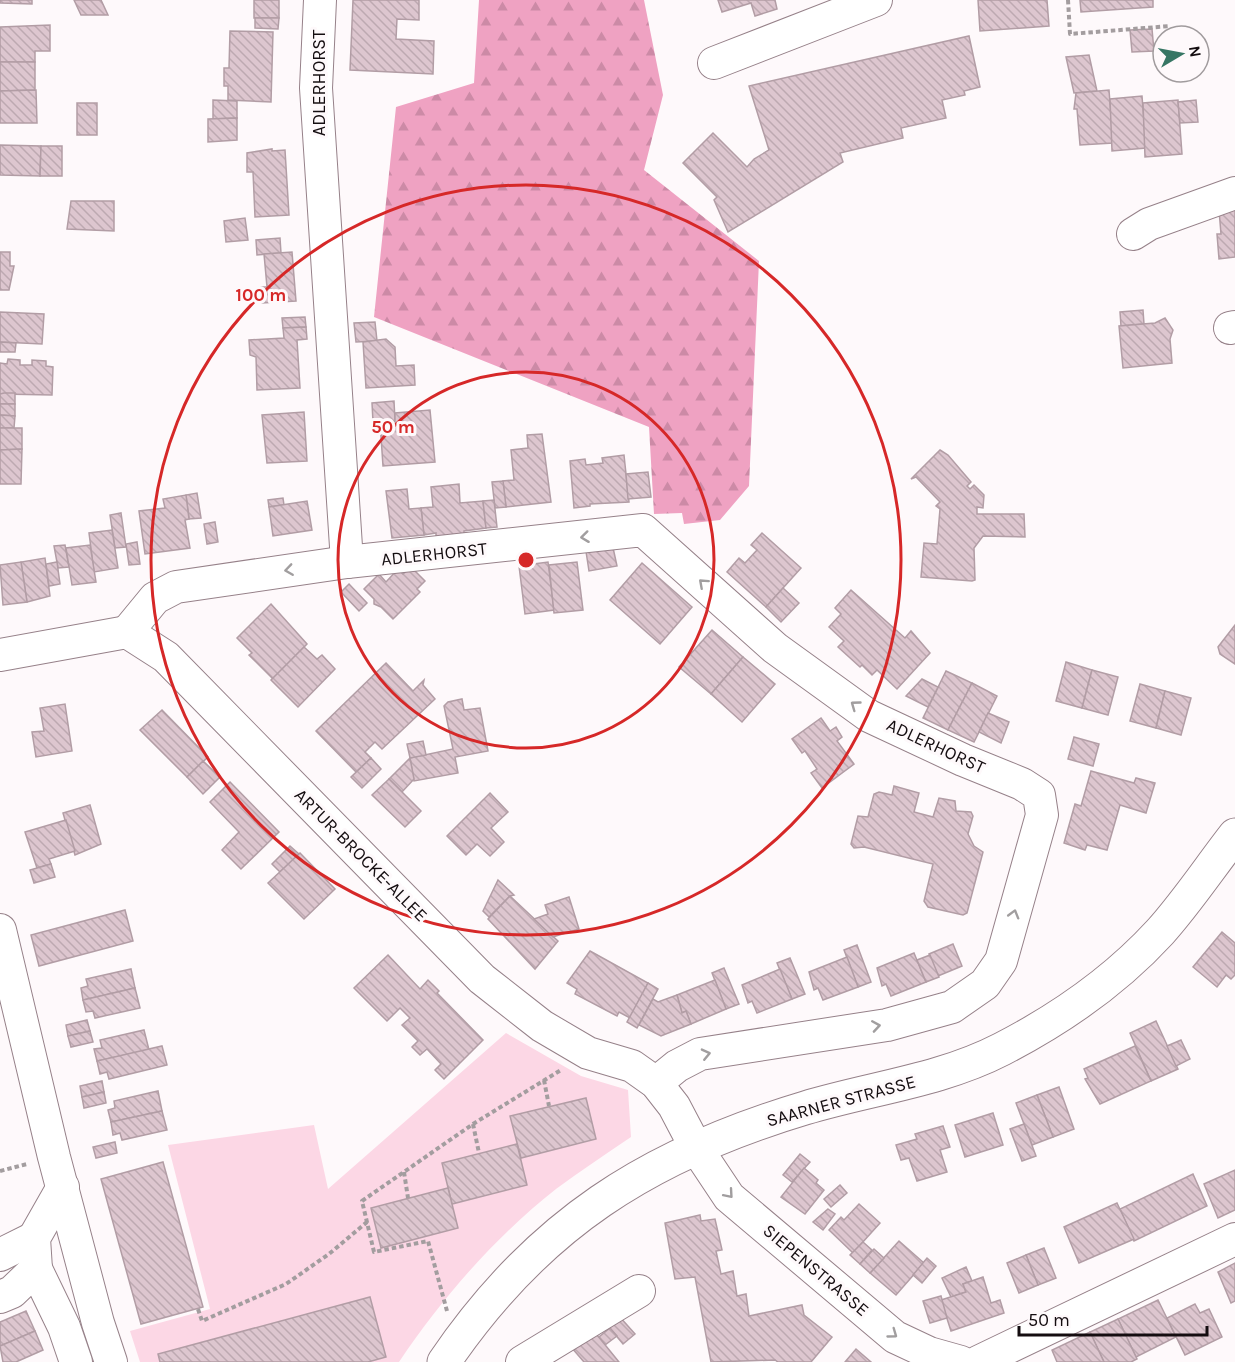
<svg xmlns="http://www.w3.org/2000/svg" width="1235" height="1362" font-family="Karla,sans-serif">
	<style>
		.grass { fill: #fcd7e5 }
		.forest { fill: url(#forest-firs) }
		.building { fill: url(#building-back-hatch); stroke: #b29da5; stroke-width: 1.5 }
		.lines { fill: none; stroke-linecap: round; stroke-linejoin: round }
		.minor-casing { stroke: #968189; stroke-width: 34 }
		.major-casing { stroke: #968189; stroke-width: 35 }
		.path { stroke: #a39d9f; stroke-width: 4; stroke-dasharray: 4.5 3; stroke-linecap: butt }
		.minor { stroke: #fff; stroke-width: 32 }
		.major { stroke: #fff; stroke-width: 33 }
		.oneway { stroke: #a19e9f }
		.ring { fill: none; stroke: #d62828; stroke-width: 3 }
		.labels { text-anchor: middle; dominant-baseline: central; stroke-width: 6; stroke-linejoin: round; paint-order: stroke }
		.street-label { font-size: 18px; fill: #140d10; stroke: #fef9fb }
		.centre { fill: #d62828; stroke: #fef9fb; stroke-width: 3 }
		.ring-label { font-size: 18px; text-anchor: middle; font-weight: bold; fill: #d62828; stroke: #fef9fb; stroke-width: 6; stroke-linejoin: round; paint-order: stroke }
	</style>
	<defs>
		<pattern id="forest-firs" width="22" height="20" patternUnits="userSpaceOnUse" patternTransform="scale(1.5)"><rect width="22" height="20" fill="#efa2c2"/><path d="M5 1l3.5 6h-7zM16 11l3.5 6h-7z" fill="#cc8aa6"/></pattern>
		<pattern id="building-back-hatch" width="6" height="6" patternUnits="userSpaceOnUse" patternTransform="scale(1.5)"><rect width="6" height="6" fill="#ddc6cf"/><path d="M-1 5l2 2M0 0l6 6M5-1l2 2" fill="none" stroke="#bda9b1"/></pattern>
	</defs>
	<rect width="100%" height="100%" fill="#fef9fb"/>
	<path class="grass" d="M506,1033L581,1076L628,1090L631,1137C606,1154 580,1171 556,1189C495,1237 442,1298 399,1362H140L130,1331L210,1309L168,1145L314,1125L328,1189Z"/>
	<path class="forest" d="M479,0H644L663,95L644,170L759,261L749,486L720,520L684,524L682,513L654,514L649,427L374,317L396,107L474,83Z"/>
	<g class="building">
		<path d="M0,0H32V4L0,3Z"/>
		<path d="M74,0H101L108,15H81Z"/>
		<rect x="254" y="0" width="25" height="18"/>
		<path d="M353,0H419V20L397,19L396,39L434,41L433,74L350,70Z"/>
		<path d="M718,0H775L777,9L755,16L751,3L722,12Z"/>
		<path d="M978,0H1047L1049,26L980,31Z"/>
		<path d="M1080,0H1153V7L1081,12Z"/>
		<path d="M255,18H279L278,29L255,28Z"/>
		<path d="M50,25V51H35V62H0V27Z"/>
		<path d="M1152,29L1154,51L1132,52L1130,30Z"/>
		<path d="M230,31L273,32L271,102L228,100V86H224V68H229Z"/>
		<path d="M969,36L980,87L964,91L965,95L942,100L946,118L901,128L903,138L840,153L843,162L728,232L714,200L717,197L683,163L713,133L747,167L754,159L769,150L749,86Z"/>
		<path d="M1089,55L1097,91L1074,93L1066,57Z"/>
		<path d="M0,62H35V90L0,91Z"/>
		<path d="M36,90L37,123H0V91Z"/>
		<path d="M1109,90L1113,143L1080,145L1077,109H1074L1076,93Z"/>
		<path d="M1142,96L1146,148L1112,151L1110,99Z"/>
		<path d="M213,100L237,101V118L213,119Z"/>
		<path d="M1178,100L1182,154L1145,157L1143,103Z"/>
		<path d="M1196,100L1198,122L1180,123L1178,102Z"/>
		<rect x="77" y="103" width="20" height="32"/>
		<path d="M237,118V140L208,142V119Z"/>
		<path d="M0,145L41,146L40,176L0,175Z"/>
		<path d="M41,146H62V176H40Z"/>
		<path d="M272,149V151L285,150L289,215L255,217L253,172H247V153Z"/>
		<path d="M71,201H114V231L67,229Z"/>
		<path d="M1235,208V257L1219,259L1217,234H1221L1219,210Z"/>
		<path d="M245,218L248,240L226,242L224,221Z"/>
		<path d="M280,238L281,253L257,255L256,240Z"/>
		<path d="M0,252H10V266H14L9,290H0Z"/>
		<path d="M292,252L296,301L262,303L261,287H267L264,254Z"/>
		<path d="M1143,310L1144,324L1121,326L1120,312Z"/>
		<path d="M0,312L44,314L42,344L0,342Z"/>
		<path d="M305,317L306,327L283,328L282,318Z"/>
		<path d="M1165,318L1173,330L1170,339L1172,363L1123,368L1119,326L1155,323Z"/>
		<path d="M375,322L377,341L356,342L354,323Z"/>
		<path d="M306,327L307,339L297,340L300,388L257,390L256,357L250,355L249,340L284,338L283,328Z"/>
		<path d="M386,339L395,347L396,366L414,365L415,385L366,388L363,342Z"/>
		<path d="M0,342L16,343L15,352H0Z"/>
		<path d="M8,359L20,360V365H32V360L46,361V366L53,367L52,395L0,394V363L7,364Z"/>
		<path d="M4,393H15V404H0V394Z"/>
		<path d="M394,401L395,421L373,422L372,403Z"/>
		<path d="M0,404H15V416L0,415Z"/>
		<path d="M430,410L435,462L383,466L380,422L395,421V413Z"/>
		<path d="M304,412L307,461L267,463L262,415Z"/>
		<path d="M0,415L15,416L14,428H0Z"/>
		<path d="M0,428H22V449L0,450Z"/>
		<path d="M542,434L551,502L506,507L503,481L514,480L511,450L528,448L527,435Z"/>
		<path d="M22,449L21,484H0V450Z"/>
		<path d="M940,450L948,455L971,482L967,486L970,489L974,485L984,495L983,508L977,507V514H1024L1025,537L983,536L974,548L975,580L972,581L921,577L924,543L937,544L940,509L936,506L940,502L916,477L911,479Z"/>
		<path d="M624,455L629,502L590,504V506L574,508L570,461L585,459L586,465L603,463L602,458Z"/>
		<path d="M648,472L651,497L628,499L626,474Z"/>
		<path d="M503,481L506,507L495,508L492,482Z"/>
		<path d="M459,484L460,503L483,501L486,528L464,531V535L436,538V533L424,535L421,508L433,507L431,487Z"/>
		<path d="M407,489L409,509L421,508L424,535L392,538L386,491Z"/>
		<path d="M197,493L201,518L189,519L186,495Z"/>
		<path d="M186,495L189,519L185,520L190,548L145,554L139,511L165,508L163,499Z"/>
		<path d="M283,498L284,505L269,507L268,500Z"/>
		<path d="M494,500L497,527L486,528L483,501Z"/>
		<path d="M307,501L312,530L273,536L269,507Z"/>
		<path d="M121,513L126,547L115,548L110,515Z"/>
		<path d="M215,522L218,542L207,544L204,524Z"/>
		<path d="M112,530L118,568L94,572L89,533Z"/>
		<path d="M762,533L801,568L766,607L727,572L739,558L745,563L757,550L751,545Z"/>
		<path d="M137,542L140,564L129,565L126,544Z"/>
		<path d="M612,543L617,566L589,571L585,545Z"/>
		<path d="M65,545L69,567L58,568L54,546Z"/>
		<path d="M90,545L96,582L72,585L66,548Z"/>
		<path d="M45,558L50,596L27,602L21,562Z"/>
		<path d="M21,562L27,602L3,605L0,565Z"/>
		<path d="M57,562L60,584L49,586L46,564Z"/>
		<path d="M548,562L554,610L525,614L519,566Z"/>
		<path d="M577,562L583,610L554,613L549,565Z"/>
		<path d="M642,563L692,607L660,644L610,600Z"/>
		<path d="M398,569L403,574L409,569H413L425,581L417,589L420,592L393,619L381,607L374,604V599L364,589L379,574L386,582Z"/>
		<path d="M349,584L367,603L359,611L341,592Z"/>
		<path d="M783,588L799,603L781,622L766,607Z"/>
		<path d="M851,590L905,638L911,631L930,653L897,689L877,670L872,675L862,665L860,667L838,647L844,641L829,627L841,614L835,608Z"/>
		<path d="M271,604L307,644L273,679L249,655L252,653L237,638Z"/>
		<path d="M1235,625V664L1220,654L1218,647Z"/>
		<path d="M712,630L743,657L711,694L679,667Z"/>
		<path d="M304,647L317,659L322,655L335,669L298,707L271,680Z"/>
		<path d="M743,657L775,684L742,722L711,694Z"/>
		<path d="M1066,662L1092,670L1082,708L1056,701Z"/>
		<path d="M386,663L413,691L424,680L423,685L435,699L382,749L375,742L365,752L371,758L356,772L316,731Z"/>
		<path d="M1092,670L1118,677L1108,715L1082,708Z"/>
		<path d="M946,671L972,683L948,730L923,718Z"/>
		<path d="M922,679L938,687L928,707L906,696Z"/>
		<path d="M972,683L997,696L974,742L948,730Z"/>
		<path d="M1140,684L1165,691L1156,728L1130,721Z"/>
		<path d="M1165,691L1191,698L1181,735L1156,728Z"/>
		<path d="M462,699L464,710L480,708L488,751L455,757L458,773L414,781L410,758L453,749L444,706L448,702Z"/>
		<path d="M65,704L72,751L36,757L32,732L44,731L40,708Z"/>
		<path d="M162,710L208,757L187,777L140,730Z"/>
		<path d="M988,713L1009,722L1001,743L979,732Z"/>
		<path d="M821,718L830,731L836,727L842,737L837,741L854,764L822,788L811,773L817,769L805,751L802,753L792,739Z"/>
		<path d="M1074,737L1099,744L1093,766L1068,759Z"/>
		<path d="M423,741L426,755L410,758L407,744Z"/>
		<path d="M371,758L381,769L362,788L351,777Z"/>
		<path d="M410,758L414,779L402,792L389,779Z"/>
		<path d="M203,761L220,777L203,794L187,777Z"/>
		<path d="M1091,771L1134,783L1136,778L1155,783L1146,813L1120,805L1107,850L1087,845L1085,850L1064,843L1075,804L1081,806Z"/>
		<path d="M389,779L421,811L405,827L372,795Z"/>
		<path d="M230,782L279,832L241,869L222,850L239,832L210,802Z"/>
		<path d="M894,786L919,793L914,812L933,817L939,798L955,801L956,811L971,812L973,816L968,834L974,846L983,852L967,913L963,915L928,907L924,901L933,864L864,847L854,848L851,844L858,816L868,817L874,794L879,792L892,795Z"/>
		<path d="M490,793L508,812L491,828L504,842L490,856L477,844L466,855L447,836Z"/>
		<path d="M90,805L101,844L75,855L63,813Z"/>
		<path d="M66,820L75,851L49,859L51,864L37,868L25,832Z"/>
		<path d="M290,846L299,854L280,872L272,864Z"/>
		<path d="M300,853L335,889L304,919L268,883Z"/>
		<path d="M51,864L55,877L34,883L30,870Z"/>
		<path d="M498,880L514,895L510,896L489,917L483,911Z"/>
		<path d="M510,896L558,941L535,969L488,919Z"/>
		<path d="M569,897L579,929L553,937L534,919L548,914L545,905Z"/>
		<path d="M125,910L133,941L39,966L31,935Z"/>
		<path d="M1222,932L1235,943V975L1231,979L1226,975L1217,987L1193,967Z"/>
		<path d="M953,944L962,966L938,976L929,954Z"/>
		<path d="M857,945L871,982L858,987L844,950Z"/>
		<path d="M590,951L648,983L630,1018L619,1012L617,1016L575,994L577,989L567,983Z"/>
		<path d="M914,953L926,982L891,996L886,984L882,986L877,968Z"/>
		<path d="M388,955L420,989L428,980L439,991L437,993L483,1040L444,1079L435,1070L441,1064L427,1049L420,1055L412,1047L418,1041L402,1025L410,1018L400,1008L387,1021L354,988Z"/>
		<path d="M930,955L939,977L926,982L917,960Z"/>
		<path d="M847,957L858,987L823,1000L818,988L814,990L809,972Z"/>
		<path d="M790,958L805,994L792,999L777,963Z"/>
		<path d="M724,968L739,1004L726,1009L712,973Z"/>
		<path d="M131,969L135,988L83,1000L81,988L88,986L86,979Z"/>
		<path d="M780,969L792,999L757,1013L752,1001L748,1003L742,985Z"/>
		<path d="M715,980L726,1009L691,1024L686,1011L682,1013L677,995Z"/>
		<path d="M648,983L658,989L637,1028L627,1022Z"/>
		<path d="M135,988L140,1008L95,1018L93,1011L86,1012L83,1000Z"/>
		<path d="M677,995L682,1013L686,1011L691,1024L661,1036L639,1025L653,999L658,1002Z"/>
		<path d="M87,1020L90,1031L68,1036L66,1025Z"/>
		<path d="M1156,1021L1178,1069L1151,1081L1130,1033Z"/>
		<path d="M144,1030L149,1050L97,1061L94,1049L102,1048L100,1040Z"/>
		<path d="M90,1031L93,1042L71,1047L68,1036Z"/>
		<path d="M1181,1040L1190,1059L1176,1066L1167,1046Z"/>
		<path d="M162,1046L167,1065L109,1079L107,1072L100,1074L97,1061Z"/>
		<path d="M1135,1046L1151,1081L1100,1104L1085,1079L1088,1078L1084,1069Z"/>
		<path d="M102,1081L104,1092L82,1097L80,1086Z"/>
		<path d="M1059,1087L1074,1129L1053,1137L1037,1095Z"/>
		<path d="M158,1091L162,1111L111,1122L108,1110L115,1108L114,1101Z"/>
		<path d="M104,1092L106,1103L84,1108L82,1097Z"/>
		<path d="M1037,1095L1053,1137L1032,1145L1016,1103Z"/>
		<path d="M586,1098L596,1139L521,1158L510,1116Z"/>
		<path d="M162,1111L167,1130L122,1140L120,1133L113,1135L111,1122Z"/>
		<path d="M993,1113L1003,1145L965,1157L955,1125Z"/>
		<path d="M1024,1124L1036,1156L1022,1161L1010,1129Z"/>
		<path d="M943,1126L950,1147L940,1150L947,1172L917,1181L909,1158L901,1160L896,1145L917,1139L915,1134Z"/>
		<path d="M115,1142L117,1153L96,1158L93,1147Z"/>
		<path d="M517,1144L527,1185L452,1204L442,1163Z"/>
		<path d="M800,1154L810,1162L792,1182L783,1175Z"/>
		<path d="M163,1162L203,1307L141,1324L101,1179Z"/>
		<path d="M804,1168L818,1180L816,1183L824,1190L805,1214L781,1197Z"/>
		<path d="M1235,1170V1210L1218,1218L1204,1184Z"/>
		<path d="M1193,1174L1207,1206L1134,1241L1120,1209Z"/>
		<path d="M840,1185L847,1193L831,1207L824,1199Z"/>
		<path d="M448,1188L458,1228L381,1248L371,1208Z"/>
		<path d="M1117,1203L1134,1239L1079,1263L1064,1227Z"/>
		<path d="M859,1204L880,1223L853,1253L829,1230L841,1217L844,1220Z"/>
		<path d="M828,1209L835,1214L823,1230L813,1222Z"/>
		<path d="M700,1215L701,1221L715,1219L722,1250L716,1251L721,1274L733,1271L737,1296L746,1294L749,1316L802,1305L804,1315L832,1337L811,1362H778L775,1360L711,1362L695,1277L675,1279L665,1223Z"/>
		<path d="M899,1241L924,1263L896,1295L870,1273Z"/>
		<path d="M863,1242L872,1250L860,1264L850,1255Z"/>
		<path d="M1044,1248L1056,1278L1038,1285L1026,1255Z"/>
		<path d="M874,1249L884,1258L870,1273L860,1264Z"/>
		<path d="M1026,1255L1038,1285L1019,1293L1007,1263Z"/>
		<path d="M927,1258L936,1266L922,1283L913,1275Z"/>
		<path d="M1235,1263V1301L1231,1303L1218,1272Z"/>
		<path d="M966,1267L972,1281L963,1284L966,1292L951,1297L942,1278Z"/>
		<path d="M983,1277L991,1303L1000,1300L1004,1313L951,1331L941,1300L966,1292L963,1284Z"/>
		<path d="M941,1296L947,1318L930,1323L923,1301Z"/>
		<path d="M370,1297L386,1357L368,1362H160L158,1354Z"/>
		<path d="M1158,1300L1176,1337L1136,1357L1118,1319Z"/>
		<path d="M1195,1304L1200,1313L1209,1309L1222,1337L1185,1355L1167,1318Z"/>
		<path d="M26,1311L35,1331L0,1346V1322Z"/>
		<path d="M619,1316L635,1334L623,1344L608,1326Z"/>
		<path d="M1118,1319L1137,1359L1131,1362H1104L1090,1332Z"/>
		<path d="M610,1328L617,1336L605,1345L599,1337Z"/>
		<path d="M593,1330L619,1362H584L572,1348Z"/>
		<path d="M35,1331L43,1350L16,1362H3L0,1346Z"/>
		<path d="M1090,1332L1104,1362H1057L1052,1350Z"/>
		<path d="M856,1349L871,1362H845Z"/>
	</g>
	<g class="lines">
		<defs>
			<g id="minor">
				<path d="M320,0L316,88L347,562"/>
				<path d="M714,63L876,0"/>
				<path d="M1133,234L1149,224L1235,193"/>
				<path d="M1230,328L1235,327"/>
				<path d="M127,632L155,598L176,587L347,562L643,530L775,648L869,716L963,760L1022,784L1039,795L1042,815L1001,961L985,984L952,1007L887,1025L700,1054L677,1066L656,1083"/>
				<path d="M0,655L127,632L166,657L482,979L542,1026L588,1053L632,1066L656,1083L674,1106L695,1146L729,1197L895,1337L929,1353L961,1362"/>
				<path d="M0,930L54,1157L98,1323L111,1362"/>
				<path d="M0,1255L34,1238"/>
				<path d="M36,1269L64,1327L76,1362"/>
				<path d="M0,1297L12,1292L36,1269L34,1238L63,1187"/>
				<path d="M522,1362L639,1291"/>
				<path d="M978,1362L1235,1239"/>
			</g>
			<path id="major" d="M444,1362C537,1225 648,1155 805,1108C871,1088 940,1081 1002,1049C1060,1019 1116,980 1160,932C1187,902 1210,867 1235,835"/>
		</defs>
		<use href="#minor" class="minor-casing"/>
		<use href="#major" class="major-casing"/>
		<g class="path">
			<path d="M1068,0L1070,34L1170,26"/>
			<path d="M544,1080L549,1106"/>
			<path d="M473,1124L479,1153"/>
			<path d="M0,1171L27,1164"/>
			<path d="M404,1172L408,1198"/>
			<path d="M198,1309L202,1321L286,1284L329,1254L367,1222"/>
			<path d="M447,1311L428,1241L374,1252L362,1201L473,1124L561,1070"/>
		</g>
		<use href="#minor" class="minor"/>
		<use href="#major" class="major"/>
	</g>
	<defs><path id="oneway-chevron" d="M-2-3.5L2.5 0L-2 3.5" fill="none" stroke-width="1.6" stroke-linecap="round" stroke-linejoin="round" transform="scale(1.5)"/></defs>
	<g class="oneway">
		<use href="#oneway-chevron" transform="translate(585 537) rotate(173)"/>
		<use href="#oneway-chevron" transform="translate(289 570) rotate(172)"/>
		<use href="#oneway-chevron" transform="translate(703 583) rotate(-138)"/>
		<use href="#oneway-chevron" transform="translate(855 705) rotate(-144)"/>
		<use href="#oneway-chevron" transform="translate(1014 914) rotate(-74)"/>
		<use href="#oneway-chevron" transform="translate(876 1026) rotate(-9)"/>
		<use href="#oneway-chevron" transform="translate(706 1054) rotate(-13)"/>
		<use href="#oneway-chevron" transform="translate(729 1194) rotate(49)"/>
		<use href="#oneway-chevron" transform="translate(893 1334) rotate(36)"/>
	</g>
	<g class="ring">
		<circle cx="526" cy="560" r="188"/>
		<circle cx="526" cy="560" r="375"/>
	</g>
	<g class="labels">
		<g class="street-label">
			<text transform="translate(319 83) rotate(-90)">ADLERHORST</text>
			<text transform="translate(434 554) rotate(-6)">ADLERHORST</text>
			<text transform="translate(936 746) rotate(25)">ADLERHORST</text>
			<text transform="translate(361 855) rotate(45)">ARTUR-BROCKE-ALLEE</text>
			<text transform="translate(841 1101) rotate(-15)">SAARNER STRASSE</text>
			<text transform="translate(816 1270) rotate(40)">SIEPENSTRASSE</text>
		</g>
	</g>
	<circle cx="526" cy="560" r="9" class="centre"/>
	<g class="ring-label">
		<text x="261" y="301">100 m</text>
		<text x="393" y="433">50 m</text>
	</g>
	<g transform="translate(1181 54) rotate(80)"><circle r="28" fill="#fef9fb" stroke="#a09b9d" stroke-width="1.5"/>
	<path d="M0-4.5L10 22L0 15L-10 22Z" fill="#367664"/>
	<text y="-9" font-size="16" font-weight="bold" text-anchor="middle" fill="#140d10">N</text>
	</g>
	<path d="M1019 1326v9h188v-9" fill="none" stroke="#140d10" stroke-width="3"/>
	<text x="1028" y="1326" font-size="18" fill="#140d10" stroke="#fef9fb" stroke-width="4.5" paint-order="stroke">50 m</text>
</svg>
